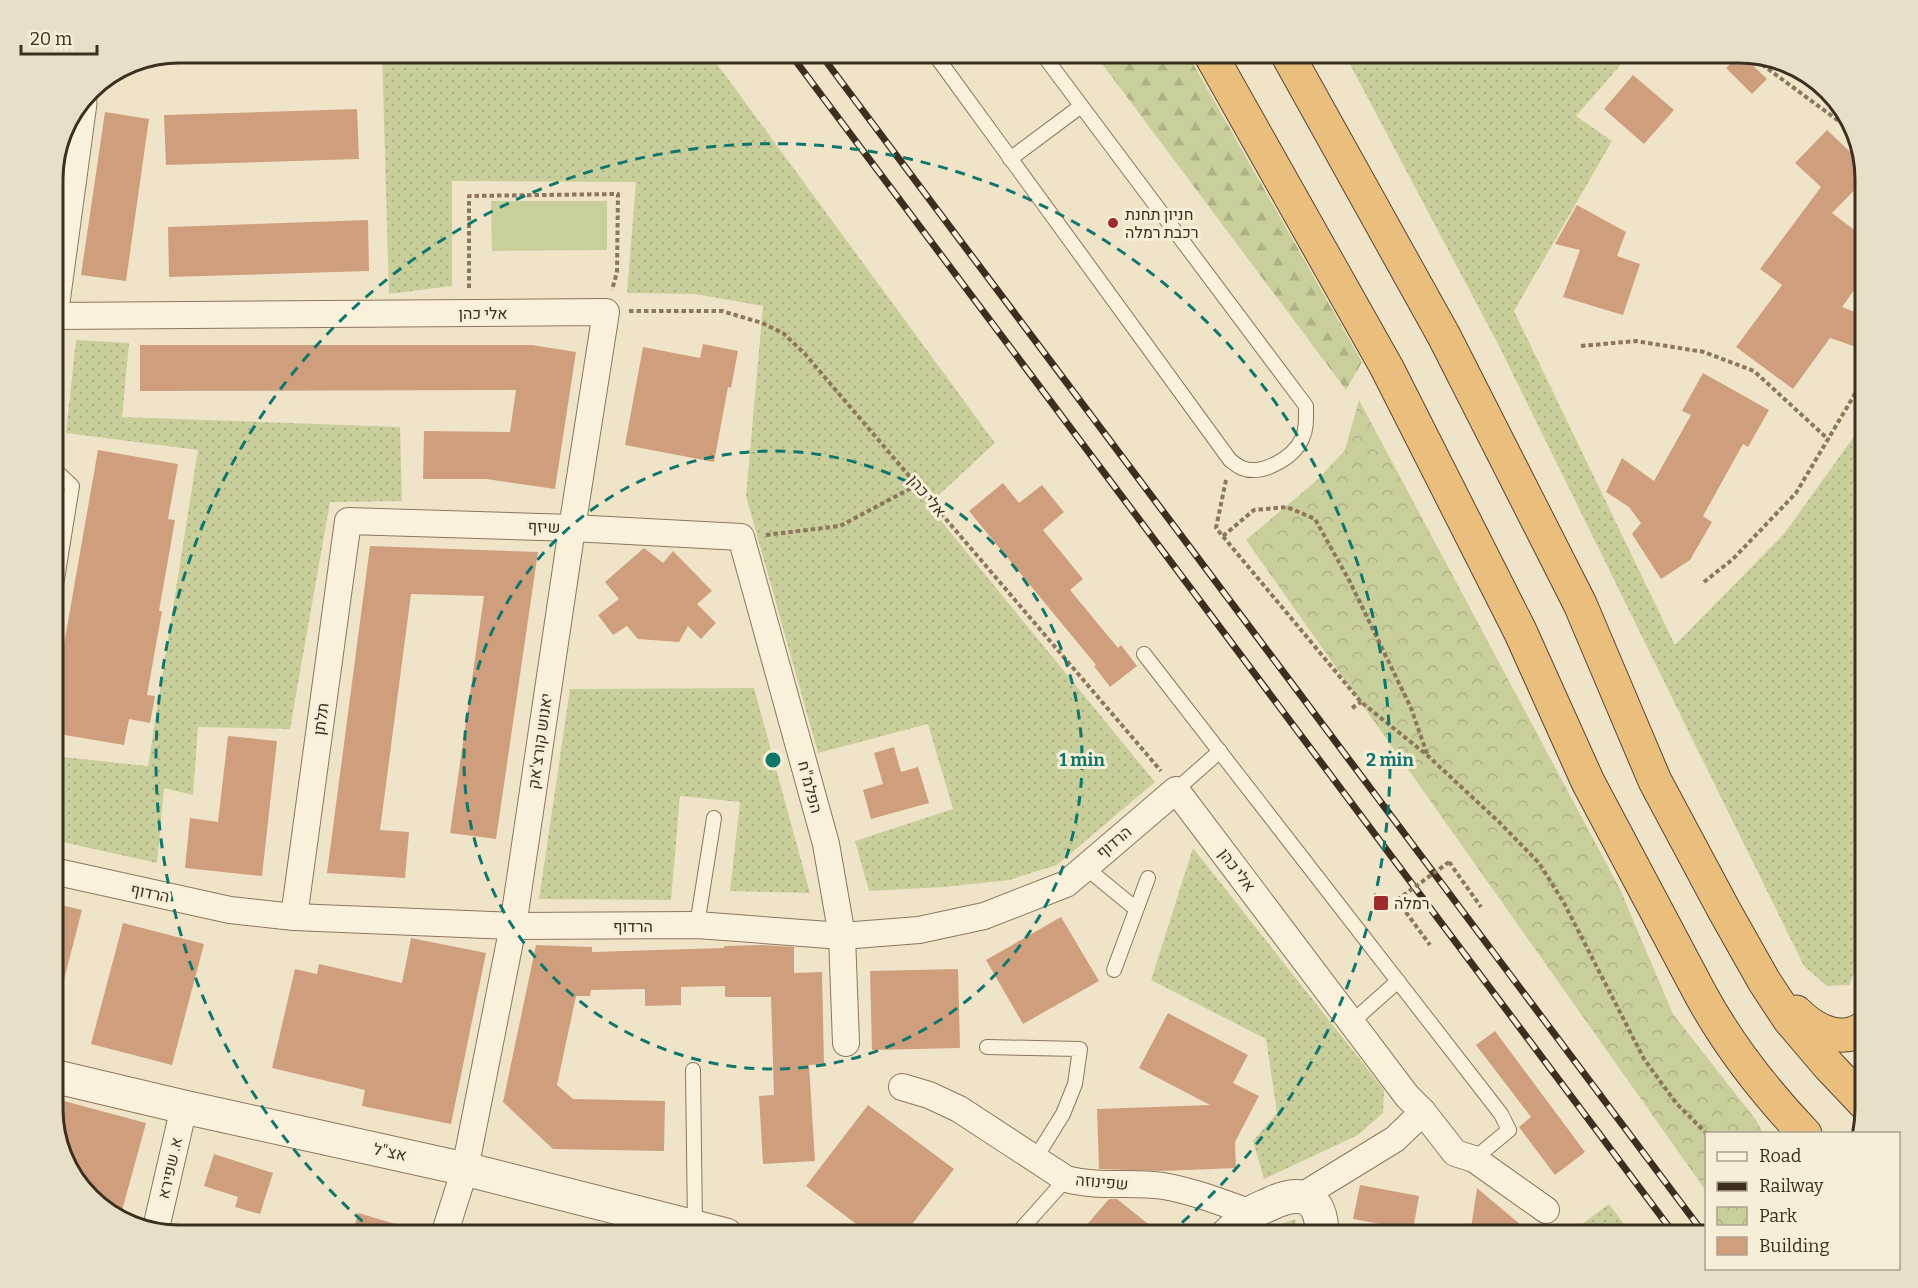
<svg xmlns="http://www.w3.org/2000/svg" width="1918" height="1288" font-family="Bitter,Heebo,serif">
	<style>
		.grass { fill: url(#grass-dots) }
		.forest { fill: url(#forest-firs) }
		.park { fill: url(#park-crowns) }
		.garden { fill: #c9cf9b }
		.building { fill: #cf9f7d }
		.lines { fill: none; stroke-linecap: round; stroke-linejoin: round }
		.service-casing { stroke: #8d765c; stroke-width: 16 }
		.minor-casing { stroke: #8d765c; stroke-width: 28 }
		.tertiary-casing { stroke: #8d765c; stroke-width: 35 }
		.trunk-casing { stroke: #5b4430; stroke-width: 35 }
		.path { stroke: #8d765c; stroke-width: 4; stroke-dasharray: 4.5 3; stroke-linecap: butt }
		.service { stroke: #faf1dc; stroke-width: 14 }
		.minor { stroke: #faf1dc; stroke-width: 26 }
		.tertiary { stroke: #faf1dc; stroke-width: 33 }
		.trunk { stroke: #eabe7c; stroke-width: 33 }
		.rail-casing { stroke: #3d2e20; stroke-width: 7 }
		.rail { stroke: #f7eed8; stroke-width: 4.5; stroke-dasharray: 14; stroke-linecap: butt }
		.path-bridge { stroke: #8d765c; stroke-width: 4; stroke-dasharray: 4.5 3; stroke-linecap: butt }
		.ring { fill: none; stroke: #0f766e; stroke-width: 3; stroke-dasharray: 10 8 }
		.poi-dot { fill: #9e2a2b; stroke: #f7eed8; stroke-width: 2 }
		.labels { text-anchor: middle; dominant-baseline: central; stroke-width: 6; stroke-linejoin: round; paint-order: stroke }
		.poi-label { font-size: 16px; fill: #3d2e20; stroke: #f7eed8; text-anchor: start }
		.street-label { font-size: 16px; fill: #3d2e20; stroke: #f7eed8 }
		.rim { fill: none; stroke: #3d2e20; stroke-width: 3 }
		.centre { fill: #0f766e; stroke: #f7eed8; stroke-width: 3 }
		.ring-label { font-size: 18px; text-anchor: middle; font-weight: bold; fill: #0f766e; stroke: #f7eed8; stroke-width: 6; stroke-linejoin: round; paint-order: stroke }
	</style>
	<defs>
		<pattern id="grass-dots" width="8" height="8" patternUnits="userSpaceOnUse" patternTransform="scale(1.5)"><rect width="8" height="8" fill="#c9cf9b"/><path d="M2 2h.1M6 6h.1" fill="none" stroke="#aeb285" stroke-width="1.8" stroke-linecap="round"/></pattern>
		<pattern id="forest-firs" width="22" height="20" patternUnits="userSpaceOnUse" patternTransform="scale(1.5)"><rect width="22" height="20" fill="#c9cf9b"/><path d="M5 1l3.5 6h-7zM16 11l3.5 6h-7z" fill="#aeb285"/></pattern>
		<pattern id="park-crowns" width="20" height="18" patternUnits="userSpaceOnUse" patternTransform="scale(1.5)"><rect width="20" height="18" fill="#c9cf9b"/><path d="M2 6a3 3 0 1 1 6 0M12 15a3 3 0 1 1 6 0" fill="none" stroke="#aeb285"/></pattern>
	</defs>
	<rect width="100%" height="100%" fill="#f0e4c8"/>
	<g class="grass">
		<path d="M382,53H709L995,443L928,505L1155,782L1057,865L1009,880L944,887L869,891L855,841L953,809L928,724L818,753L746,496L763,306L695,294L627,293L636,182L452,181V286L389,294Z"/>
		<path d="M1344,53H1631L1576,116L1612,141L1514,311L1675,645L1784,534L1865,421V842L1860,950L1850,985L1827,986L1804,966L1499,346Z"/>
		<path d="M76,340L129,343L122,417L400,427L402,501L330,502L290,729L198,727L193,795L164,788L157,863L53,840V756L148,766L198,450L66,433Z"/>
		<path d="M754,688L810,893L730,891L740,802L680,796L671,900L539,899L570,689Z"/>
		<path d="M1193,848L1384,1090L1383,1113L1358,1135L1264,1179L1253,1141L1277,1113L1266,1039L1151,980Z"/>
		<path d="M1609,1204L1632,1235H1567Z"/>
	</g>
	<path class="forest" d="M1094,53H1187L1362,362L1346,390Z"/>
	<g class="park">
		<path d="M1359,400L1620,889L1673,1014L1756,1120L1763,1133L1706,1134V1191L1246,540L1317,480L1345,450Z"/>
		<path d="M1295,1219L1298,1235H1251Z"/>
	</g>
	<path class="garden" d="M491,201H607V250L492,251Z"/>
	<g class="building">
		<path d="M1741,54L1767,79L1752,94L1726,68Z"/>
		<path d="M1633,75L1674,110L1644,144L1604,109Z"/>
		<path d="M357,109L359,159L166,165L164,115Z"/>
		<path d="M105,112L149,119L126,281L81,275Z"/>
		<path d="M1827,130L1862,163L1865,179L1832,213L1865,238V275L1842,307L1865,316V350L1830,338L1793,389L1736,347L1782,285L1760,269L1821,187L1795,163Z"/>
		<path d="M1577,205L1626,232L1617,256L1640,264L1623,315L1563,297L1580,250L1555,244Z"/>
		<path d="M368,220L369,271L169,277L168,227Z"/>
		<path d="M703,344L738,351L731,388L728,387L714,462L625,445L643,347L700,358Z"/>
		<path d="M140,345H532L576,352L555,489L486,479H423L424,431L510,432L516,390L140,391Z"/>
		<path d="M1703,373L1769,410L1748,447L1743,444L1703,516L1712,522L1690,560L1661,579L1632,534L1641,523L1629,507L1606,492L1622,458L1654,481L1691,415L1682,411Z"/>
		<path d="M98,450L178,464L168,519L175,520L159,611H162L147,695L155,696L150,723L129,719L124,745L53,733V707Z"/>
		<path d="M1003,483L1019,503L1042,485L1064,512L1043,530L1083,579L1070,590L1118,648L1121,645L1137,666L1110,687L1094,666L1096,665L969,511Z"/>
		<path d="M370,546L538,552L496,839L450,833L484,596L411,594L380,830L409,832L405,878L327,873Z"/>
		<path d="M644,548L663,563L673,551L712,591L697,604L716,623L701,639L688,626L679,642L638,639L627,626L613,635L598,615L619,599L605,582Z"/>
		<path d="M228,736L277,741L262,876L185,868L190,818L218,822Z"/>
		<path d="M894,747L901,772L918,767L929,803L871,819L863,790L883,784L874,753Z"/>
		<path d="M53,903L82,910L60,995H53Z"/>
		<path d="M1061,917L1099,981L1023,1024L986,960Z"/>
		<path d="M123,923L204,944L172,1065L91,1044Z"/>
		<path d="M411,938L486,953L451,1124L362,1106L365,1090L272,1068L295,969L317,974L319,964L402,983Z"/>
		<path d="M536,945L592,947V952L724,948V946L762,945L794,947V973L822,972L824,1064L809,1065L815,1161L763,1164L759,1096L774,1095L771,997H725V986L681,987V1005L645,1006V989L591,990L590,996H576L557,1085L573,1099L665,1101L664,1151L553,1149L503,1102Z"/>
		<path d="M958,969L960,1048L872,1050L870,971Z"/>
		<path d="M1168,1013L1248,1055L1233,1083L1259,1096L1235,1142L1236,1168L1162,1171L1099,1169L1097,1109L1210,1105L1139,1068Z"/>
		<path d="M1495,1031L1585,1152L1555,1175L1519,1127L1531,1117L1476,1045Z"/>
		<path d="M64,1101L146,1123L120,1218L109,1214L69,1172L56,1129Z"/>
		<path d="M868,1105L954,1169L904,1235L872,1236L806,1186Z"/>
		<path d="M214,1154L273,1173L260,1214L235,1207L238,1197L204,1186Z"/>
		<path d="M1360,1185L1419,1196L1413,1230L1353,1219Z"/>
		<path d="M1477,1188L1533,1235H1470Z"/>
		<path d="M1109,1199H1117L1162,1235H1078Z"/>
		<path d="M358,1213L416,1230L415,1236H352Z"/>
	</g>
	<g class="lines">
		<defs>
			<g id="service">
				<path d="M933,52L1230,460C1234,463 1237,466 1242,468C1262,476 1293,458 1302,439C1307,428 1306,418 1306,406L1041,52"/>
				<path d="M1010,159L1081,106"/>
				<path d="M53,468L72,486L53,604"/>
				<path d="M1144,654L1501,1114L1509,1130L1474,1159"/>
				<path d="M1176,790L1220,751"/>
				<path d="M1085,867L1136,909"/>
				<path d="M697,925L714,818"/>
				<path d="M1114,970L1148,878"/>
				<path d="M1352,1022L1398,981"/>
				<path d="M987,1047L1080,1049L1075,1084L1063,1114L1035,1159"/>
				<path d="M693,1070L695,1227"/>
				<path d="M1016,1235L1066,1179"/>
			</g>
			<g id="minor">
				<path d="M53,316L606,312L572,528L513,926L465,1169L444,1235"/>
				<path d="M53,871L230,910L294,917L513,926L697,925L842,936L919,930L984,916L1066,884L1176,790L1407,1096L1423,1112L1455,1153L1474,1159L1546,1210"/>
				<path d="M294,917L348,521L572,528L741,537L826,844L842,936L846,1043"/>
				<path d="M902,1087L929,1095L959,1109L1066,1179C1100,1188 1130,1181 1163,1186C1193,1191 1223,1203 1251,1213"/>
				<path d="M1302,1196L1395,1139L1423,1112"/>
				<path d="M156,1228L184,1107"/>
			</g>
			<g id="tertiary">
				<path d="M53,302L80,103"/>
				<path d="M53,1076L184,1107L465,1169L726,1235"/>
				<path d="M1227,1235C1235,1228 1242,1219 1251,1213C1257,1209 1266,1206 1272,1203C1305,1188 1322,1199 1322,1235"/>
			</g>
			<g id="trunk">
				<path d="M1209,52L1387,368L1520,631L1588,782L1701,995C1729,1046 1764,1091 1805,1134"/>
				<path d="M1286,52L1444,336L1580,604L1655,781L1724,910L1764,981L1789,1019L1829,1066L1865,1104"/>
				<path d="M1796,1012C1814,1030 1842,1045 1865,1027"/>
			</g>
		</defs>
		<use href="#service" class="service-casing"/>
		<use href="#minor" class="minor-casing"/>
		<use href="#tertiary" class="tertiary-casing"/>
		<use href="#trunk" class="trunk-casing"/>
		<g class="path">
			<path d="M1764,60L1760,63L1855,133"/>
			<path d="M469,288V196L618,194L617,272L612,290"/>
			<path d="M629,311H722L762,323L783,333L805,354L1161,771"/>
			<path d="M1581,346L1636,341L1704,352L1754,371L1829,440"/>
			<path d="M1226,480L1216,528L1361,702L1427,755L1500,823L1539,863L1564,903L1644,1059L1676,1103L1707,1134"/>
			<path d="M766,535L840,526L917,485"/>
			<path d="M1223,536L1254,510L1287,507L1315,519L1350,582L1411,708L1427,754"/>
			<path d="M1704,582L1733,559L1796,493L1865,377"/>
			<path d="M1352,708L1361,702"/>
			<path d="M1449,862L1481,907"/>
			<path d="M1397,900L1430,945"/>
		</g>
		<use href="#service" class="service"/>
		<use href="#minor" class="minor"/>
		<use href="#tertiary" class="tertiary"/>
		<use href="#trunk" class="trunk"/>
		<defs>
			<g id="rail">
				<path d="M789,52L1675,1235"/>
				<path d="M819,52L1705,1235"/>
			</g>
		</defs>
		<use href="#rail" class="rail-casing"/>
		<use href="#rail" class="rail"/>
		<path class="path-bridge" d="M1397,900L1449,862"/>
	</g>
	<g class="ring">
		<circle cx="773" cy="760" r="309"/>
		<path d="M376 1233A617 617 0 1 1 1170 1233"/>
	</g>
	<g class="poi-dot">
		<circle cx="1113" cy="223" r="6"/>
		<rect x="1373" y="895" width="16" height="16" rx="3"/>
	</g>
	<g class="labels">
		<g class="poi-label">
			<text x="1125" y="214">חניון תחנת<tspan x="1125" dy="18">רכבת רמלה</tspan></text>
			<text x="1394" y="903">רמלה</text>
		</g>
		<g class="street-label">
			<text x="483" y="313">אלי כהן</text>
			<text transform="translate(927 496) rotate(50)">אלי כהן</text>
			<text transform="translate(544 527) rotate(2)">שיזף</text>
			<text transform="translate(321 719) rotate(-82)">תלתן</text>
			<text transform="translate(540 741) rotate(-82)">יאנוש קורצ'אק</text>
			<text transform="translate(810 787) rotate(75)">הפלמ"ח</text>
			<text transform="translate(1114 842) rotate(-40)">הרדוף</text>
			<text transform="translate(1237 870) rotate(53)">אלי כהן</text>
			<text transform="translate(150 893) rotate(12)">הרדוף</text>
			<text x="633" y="926">הרדוף</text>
			<text transform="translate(390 1152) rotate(12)">אצ"ל</text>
			<text transform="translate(170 1168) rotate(-77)">א. שפירא</text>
			<text transform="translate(1102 1182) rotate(5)">שפינוזה</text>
		</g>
	</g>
	<path d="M0 0H1918V1288H0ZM179 63H1739A116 116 0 0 1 1855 179V1109A116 116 0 0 1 1739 1225H179A116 116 0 0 1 63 1109V179A116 116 0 0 1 179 63Z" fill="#e8dfc9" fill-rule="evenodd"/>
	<path class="rim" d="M179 63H1739A116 116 0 0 1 1855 179V1109A116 116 0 0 1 1739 1225H179A116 116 0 0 1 63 1109V179A116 116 0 0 1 179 63Z"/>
	<circle cx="773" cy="760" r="9" class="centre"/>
	<g class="ring-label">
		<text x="1082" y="766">1 min</text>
		<text x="1390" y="766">2 min</text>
	</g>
	<rect x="1705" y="1132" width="195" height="138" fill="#f7eed8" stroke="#ada18e" stroke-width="1.5"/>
	<rect x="1717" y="1152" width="30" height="9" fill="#faf1dc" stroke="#ada18e" stroke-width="1.5"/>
	<text x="1759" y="1162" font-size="18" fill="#3d2e20">Road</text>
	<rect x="1717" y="1182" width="30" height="9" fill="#3d2e20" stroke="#ada18e" stroke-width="1.5"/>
	<text x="1759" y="1192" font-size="18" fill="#3d2e20">Railway</text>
	<rect x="1717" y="1207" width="30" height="18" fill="url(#park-crowns)" stroke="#ada18e" stroke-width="1.5"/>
	<text x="1759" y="1222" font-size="18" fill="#3d2e20">Park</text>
	<rect x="1717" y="1237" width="30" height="18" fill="#cf9f7d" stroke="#ada18e" stroke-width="1.5"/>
	<text x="1759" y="1252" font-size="18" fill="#3d2e20">Building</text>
	<path d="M21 45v9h76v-9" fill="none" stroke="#3d2e20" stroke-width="3"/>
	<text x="30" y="45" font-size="18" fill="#3d2e20" stroke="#f7eed8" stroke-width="4.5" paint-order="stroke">20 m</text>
</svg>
